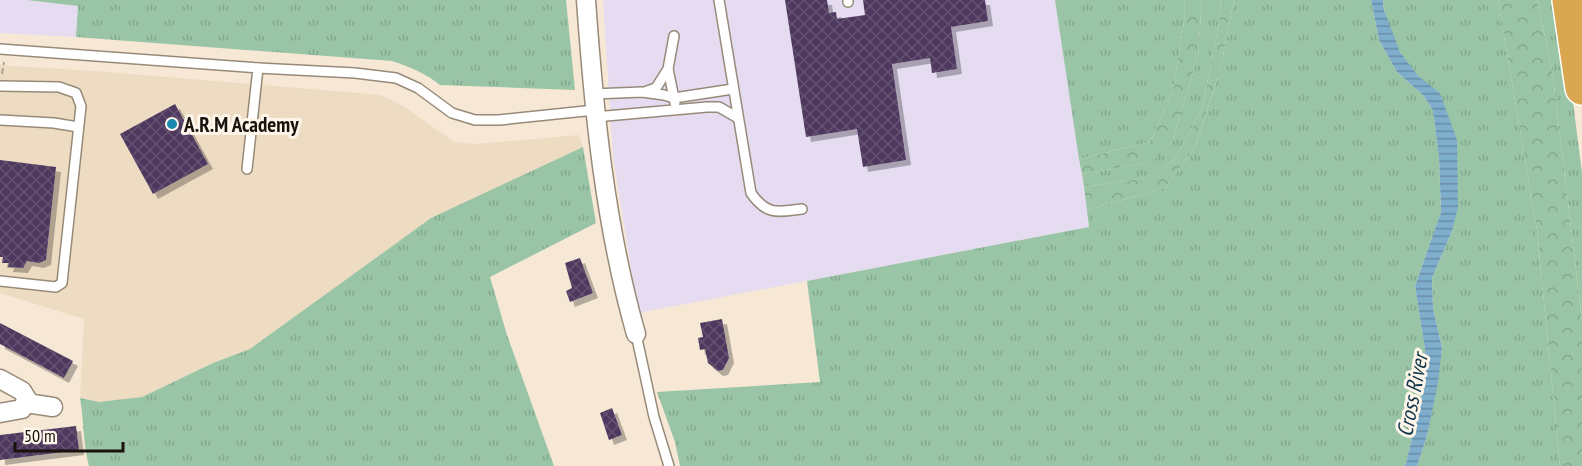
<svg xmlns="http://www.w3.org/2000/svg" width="1582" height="466" font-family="'PT Sans Narrow',sans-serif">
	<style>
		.built { fill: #eedcc2 }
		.industrial { fill: #e5dcf1 }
		.grass { fill: url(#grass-tufts) }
		.forest { fill: url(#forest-crowns) }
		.water { fill: url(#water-rules) }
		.building { fill: url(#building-cross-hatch); filter: url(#shadow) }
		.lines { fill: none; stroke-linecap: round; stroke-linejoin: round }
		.lane-casing { stroke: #978a79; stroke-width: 12 }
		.street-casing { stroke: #978a79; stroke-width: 21 }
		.highway-casing { stroke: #fff; stroke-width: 36 }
		.path { stroke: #ada293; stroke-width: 2; stroke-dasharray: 6 3; stroke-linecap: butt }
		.lane { stroke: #fff; stroke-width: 9 }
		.street { stroke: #fff; stroke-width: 18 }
		.highway { stroke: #d8a74f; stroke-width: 33 }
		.poi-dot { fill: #1c89b0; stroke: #fff6eb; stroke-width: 2 }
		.labels { text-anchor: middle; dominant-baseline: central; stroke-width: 6; stroke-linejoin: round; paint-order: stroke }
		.poi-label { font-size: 21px; font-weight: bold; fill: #18130d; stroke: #fff6eb; text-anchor: start }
		.water-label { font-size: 22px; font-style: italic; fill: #0e354b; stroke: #fff6eb }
	</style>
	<defs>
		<pattern id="grass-tufts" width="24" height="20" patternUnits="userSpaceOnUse" patternTransform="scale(1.5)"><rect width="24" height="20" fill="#99c5a6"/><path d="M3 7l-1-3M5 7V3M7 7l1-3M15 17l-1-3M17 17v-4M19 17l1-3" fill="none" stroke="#83a88e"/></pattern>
		<pattern id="forest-crowns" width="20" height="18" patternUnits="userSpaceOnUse" patternTransform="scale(1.5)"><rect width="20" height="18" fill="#99c5a6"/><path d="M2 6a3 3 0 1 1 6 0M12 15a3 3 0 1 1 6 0" fill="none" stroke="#83a88e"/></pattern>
		<pattern id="water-rules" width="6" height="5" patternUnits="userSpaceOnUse" patternTransform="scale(1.5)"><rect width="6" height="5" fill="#7faecd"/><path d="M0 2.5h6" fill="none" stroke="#678ca5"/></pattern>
		<pattern id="building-cross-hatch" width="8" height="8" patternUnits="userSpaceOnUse" patternTransform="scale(1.5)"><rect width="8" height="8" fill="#4f395e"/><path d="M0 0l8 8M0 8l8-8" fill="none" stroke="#645270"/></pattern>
		<filter id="shadow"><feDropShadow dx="5" dy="5" stdDeviation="0" flood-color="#0004"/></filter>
	</defs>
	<rect width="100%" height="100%" fill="#f6e8d5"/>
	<path class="built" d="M0,65L108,72L381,95L405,107L454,142L475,144L579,135L583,147L431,218L250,349L213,363L142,397L99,403L80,398L84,319L0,293Z"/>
	<g class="industrial">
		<path d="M0,0H27L79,6L76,37L0,33Z"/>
		<path d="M603,0H1055L1090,227L638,313L613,156Z"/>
	</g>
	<g class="grass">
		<path d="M27,0H566L575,90L440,85C425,73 410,67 392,61L76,37L78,6Z"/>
		<path d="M1055,0H1184L1185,15L1173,90L1150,142L1079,159Z"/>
		<path d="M1202,0H1221L1218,28L1202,109L1173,162L1147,178L1084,187L1082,174L1151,162L1172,142L1198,56Z"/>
		<path d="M1234,0H1371L1379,40L1397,72L1424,96L1433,111L1439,158L1441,212L1415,286L1425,349L1421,400L1406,463L1404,466H680L675,442L657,392L820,382L807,281L1089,227L1087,210L1165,188L1195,147L1220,71Z"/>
		<path d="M1383,0H1498L1537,230L1560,466H1417L1427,436L1442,348L1433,308L1432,278L1452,231L1440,93C1433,88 1424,83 1418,76C1400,58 1385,25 1383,0Z"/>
		<path d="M1537,0H1560L1582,173V320L1552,69Z"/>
		<path d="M583,147L596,223L490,277L507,335L554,466H89C83,444 84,421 80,398L99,402L142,397L213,363L250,349L431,218Z"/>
	</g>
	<g class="forest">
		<path d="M1184,0H1202L1198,56L1172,142L1152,162L1082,174L1079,159L1150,142L1173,90L1185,15Z"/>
		<path d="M1221,0H1234L1220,71L1195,147L1165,188L1087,210L1084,187L1146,178L1173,162L1202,109L1218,28Z"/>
		<path d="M1498,0H1537L1552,69L1582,320V466H1560L1537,230Z"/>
	</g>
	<path class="water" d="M1371,0H1383L1384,10L1400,52L1418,76L1440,93L1457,140L1458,208L1452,231L1432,278L1433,308L1442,348L1438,383L1427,436L1417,466H1404L1406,463L1421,400L1425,350L1415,286L1441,212L1439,158L1433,111L1424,96L1397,72L1379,40Z"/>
	<g class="building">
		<path d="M785,0H827L829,13L836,12L837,19L865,15L863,0H985L988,21L951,27L957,69L932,73L930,58L892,64L906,160L863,167L857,129L806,137Z"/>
		<path d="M175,104L208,164L153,194L120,134Z"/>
		<path d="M0,160L56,167L46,260L39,263L27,261L23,268L8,267L9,263H2L3,257H0Z"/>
		<path d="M580,258L593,293L570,302L566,291L572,288L565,263Z"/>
		<path d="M722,319L729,358L723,370L718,371L708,363L705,349L700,350L698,338L703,337L700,323Z"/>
		<path d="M0,323L73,361L64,378L0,344Z"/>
		<path d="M612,408L622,435L609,440L600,413Z"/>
		<path d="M76,426L79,450L0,460V435Z"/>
	</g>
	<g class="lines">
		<defs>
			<g id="lane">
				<path d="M719,0L751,193C767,216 778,212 802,209"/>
				<path d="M848,0V2"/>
				<path d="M674,36L668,69L675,103"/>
				<path d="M0,49L258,68L247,169"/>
				<path d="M258,68L355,73L396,78L418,88L452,113L475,120H499L595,110"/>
				<path d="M0,86L59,87L76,93L81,106L62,283L56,287L0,281"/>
				<path d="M647,91L656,88L668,69"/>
				<path d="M593,94L642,92L664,95L674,98L733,89"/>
				<path d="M595,117L707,107H719L738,118"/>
				<path d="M0,120L54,123L78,127"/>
				<path d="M636,334L654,417L669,466"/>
			</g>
			<g id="street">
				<path d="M586,0C594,113 605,225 636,334"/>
				<path d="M0,379L22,391L27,399L22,409L0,413"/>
				<path d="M26,403L53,407"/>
			</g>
			<path id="highway" d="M1569,0L1582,88"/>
		</defs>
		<use href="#lane" class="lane-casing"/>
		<use href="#street" class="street-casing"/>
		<use href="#highway" class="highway-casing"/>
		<path class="path" d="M2,74L4,62"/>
		<use href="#lane" class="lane"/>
		<use href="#street" class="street"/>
		<use href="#highway" class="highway"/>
	</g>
	<circle class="poi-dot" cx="172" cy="124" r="6"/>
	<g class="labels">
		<g class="poi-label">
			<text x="184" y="124">A.R.M Academy</text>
		</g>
		<g class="water-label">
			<text transform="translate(1412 395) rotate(-79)">Cross River</text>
		</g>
	</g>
	<path d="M15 442v9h108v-9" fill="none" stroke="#18130d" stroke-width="3"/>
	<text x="24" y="442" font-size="18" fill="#18130d" stroke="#fff6eb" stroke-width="4.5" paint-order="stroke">50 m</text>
</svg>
